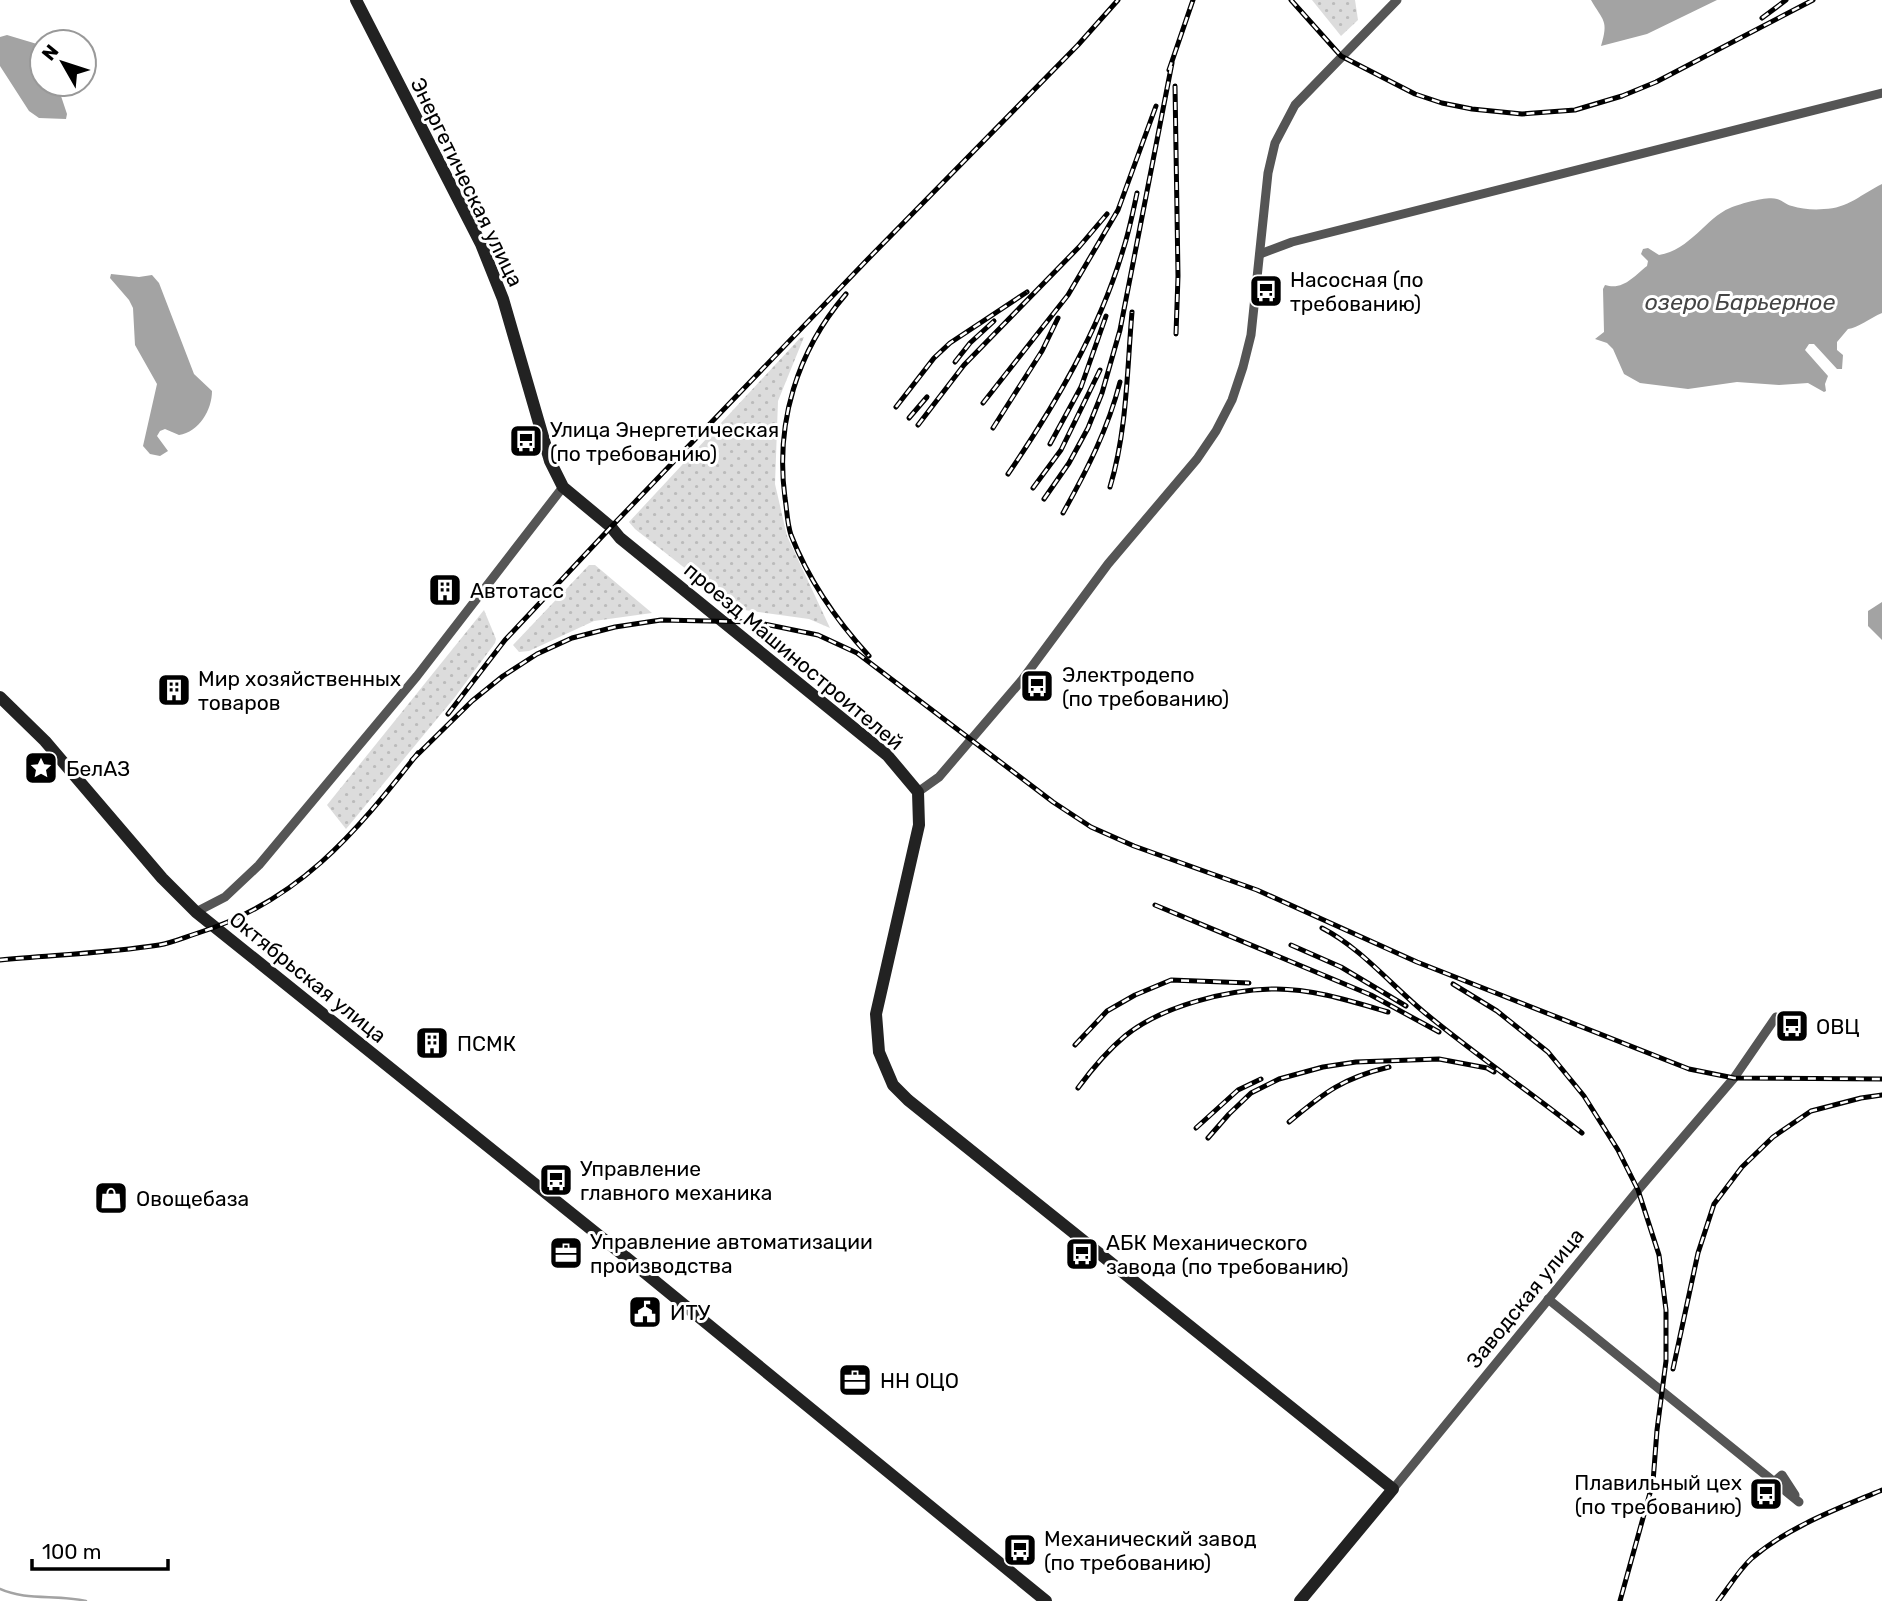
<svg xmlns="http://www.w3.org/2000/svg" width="1882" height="1601" font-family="Rubik,sans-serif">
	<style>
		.grass { fill: url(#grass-dots) }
		.water { fill: #a3a3a3 }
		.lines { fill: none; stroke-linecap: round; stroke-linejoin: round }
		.stream { stroke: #a3a3a3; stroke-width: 2.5 }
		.street { stroke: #555; stroke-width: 9 }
		.secondary { stroke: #222; stroke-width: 12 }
		.rail-casing { stroke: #000; stroke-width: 5 }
		.rail { stroke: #fff; stroke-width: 2.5; stroke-dasharray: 8; stroke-linecap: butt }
		.labels { text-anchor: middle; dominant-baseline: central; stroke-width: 6; stroke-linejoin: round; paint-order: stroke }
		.street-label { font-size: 21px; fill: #000; stroke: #fff }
		.poi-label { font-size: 21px; fill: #000; stroke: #fff; text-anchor: start }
		.water-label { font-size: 23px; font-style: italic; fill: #444; stroke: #fff }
	</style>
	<defs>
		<pattern id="grass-dots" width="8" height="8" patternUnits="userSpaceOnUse" patternTransform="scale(1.75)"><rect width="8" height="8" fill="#dcdcdc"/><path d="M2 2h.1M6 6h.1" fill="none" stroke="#bbb" stroke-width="1.8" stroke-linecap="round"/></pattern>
	</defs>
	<rect width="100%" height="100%" fill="#fff"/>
	<g class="grass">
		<path d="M1312,0H1355L1358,20L1341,36Z"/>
		<path d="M804,337L778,401L775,484L787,536L830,628L809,619L737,609L635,529L629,522L800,338Z"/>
		<path d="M589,565H595L652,613L594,621L529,651L519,652L513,645Z"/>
		<path d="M484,610L496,639L495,643L455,697L346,829L327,805Z"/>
	</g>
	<g class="water">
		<path d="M1591,0H1717L1647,34L1601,46C1609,20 1603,21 1591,0Z"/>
		<path d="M7,35L37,44L42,54V84H57L67,114L66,119L39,118L29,111L0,66V37Z"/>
		<path d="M1882,184V313C1870,318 1858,328 1848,329L1837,342V350L1843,355L1842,369H1837L1814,344H1809L1805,350L1828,376L1825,384L1826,391L1824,392L1808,383L1779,385L1737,382L1688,389L1640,383L1624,374L1613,349L1607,343L1595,339L1604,332L1603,289L1605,285C1623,291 1634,276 1647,266L1648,261L1641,254L1643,249L1648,248L1659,255C1690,250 1706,218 1730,208C1740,204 1767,196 1777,199C1782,200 1786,205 1792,206C1801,209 1814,210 1824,209C1847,209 1863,193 1882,184Z"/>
		<path d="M111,274L139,277L152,275L159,283L194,374L212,391C212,410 199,432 179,435L165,429L160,431L157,436L168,451L160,456L150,454L143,446L157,384L135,345L133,308L129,300L110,278Z"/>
		<path d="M1882,602V640L1868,626V611Z"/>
	</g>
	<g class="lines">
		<path class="stream" d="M0,1589C26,1601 58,1594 86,1601"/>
		<g class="street">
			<path d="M1260,254L1292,242L1882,93"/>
			<path d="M918,792L939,777L1022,680L1108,564L1197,459L1216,431L1232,400L1243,367L1251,335L1268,173L1275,143L1295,105L1397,0"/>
			<path d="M196,912L225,897L259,865L417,676L563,487"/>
			<path d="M1548,1299L1799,1502"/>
			<path d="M1774,1482L1782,1475L1795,1495"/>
			<path d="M1393,1489L1638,1190L1734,1078L1776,1017"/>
		</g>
		<g class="secondary">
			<path d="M356,0L481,244L503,299L550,461L563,487L611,527L620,538L887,755L918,792L919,825L876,1014L879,1052L893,1085L908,1100L1393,1489L1300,1601"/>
			<path d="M0,697L45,741L162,878L196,912L617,1250L1046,1601"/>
		</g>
		<defs>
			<g id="rail">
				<path d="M1291,0L1341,56L1415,94L1442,103L1472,109L1522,114L1575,110L1622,96L1656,82L1813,0"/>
				<path d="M1762,18L1786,0"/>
				<path d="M1169,70L1193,0"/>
				<path d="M1175,86L1178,276L1176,334"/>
				<path d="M846,294C797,351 775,423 785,498C787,510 787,523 791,535C809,581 836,620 869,656"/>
				<path d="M955,362L970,343L994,321"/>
				<path d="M983,403L1068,295L1118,210L1156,106"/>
				<path d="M896,407L934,358L950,343L1027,292"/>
				<path d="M909,418L927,397"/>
				<path d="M918,425L964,365L1079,247L1107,214"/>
				<path d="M993,428L1042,351L1058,318"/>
				<path d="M1050,444L1081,387L1106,316"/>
				<path d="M1008,474C1055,405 1099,331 1123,250C1129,232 1133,212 1137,193"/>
				<path d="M1110,487C1127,431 1127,370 1132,312"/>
				<path d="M1033,488L1061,450L1100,370"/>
				<path d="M1044,499L1069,463L1088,428L1102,393L1120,330L1172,63"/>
				<path d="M1063,513C1087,470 1108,429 1120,382"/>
				<path d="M448,714L505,640L611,527L867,260L1078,45L1118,0"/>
				<path d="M412,760L472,701L503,676L537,654L572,638L615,627L661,620L755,622L818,635L857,653L1053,802L1091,827L1134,846L1257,890L1417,962L1689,1069L1734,1078L1882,1079"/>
				<path d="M1155,905L1371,995L1439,1032"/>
				<path d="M1322,928C1361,948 1391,985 1425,1013C1476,1055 1530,1092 1582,1133"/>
				<path d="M1291,945L1341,967L1406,1006"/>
				<path d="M0,960C51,955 109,953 159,945C171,943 183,938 195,934C298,902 354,835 418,753"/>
				<path d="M1453,984L1497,1011L1548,1052L1584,1096L1618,1150L1638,1190L1659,1255L1666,1310V1361L1657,1430L1653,1482L1620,1601"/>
				<path d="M1075,1045L1107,1011L1135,995L1171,980L1249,983"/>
				<path d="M1078,1088C1092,1069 1107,1051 1125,1036C1162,1006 1226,990 1272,989C1310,988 1351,1001 1388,1012"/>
				<path d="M1289,1122C1325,1092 1343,1078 1389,1067"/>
				<path d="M1196,1128L1238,1090L1261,1079"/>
				<path d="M1208,1138L1229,1114L1251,1093L1279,1079L1323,1067L1356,1062L1439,1059L1487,1068L1494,1072"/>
				<path d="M1673,1369L1698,1253L1714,1204L1742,1167L1773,1137L1811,1111L1861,1098L1882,1095"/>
				<path d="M1718,1601C1729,1587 1739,1570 1752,1558C1790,1526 1837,1509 1882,1490"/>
			</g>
		</defs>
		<use href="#rail" class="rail-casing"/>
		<use href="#rail" class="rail"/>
	</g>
	<defs>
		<symbol id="bus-square" viewBox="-11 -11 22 22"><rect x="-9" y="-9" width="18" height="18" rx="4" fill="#000" stroke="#fff"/><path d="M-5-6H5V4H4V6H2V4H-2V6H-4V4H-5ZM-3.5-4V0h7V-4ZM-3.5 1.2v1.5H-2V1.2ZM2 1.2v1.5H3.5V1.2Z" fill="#fff"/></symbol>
		<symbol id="building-square" viewBox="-11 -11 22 22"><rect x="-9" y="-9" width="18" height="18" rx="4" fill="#000" stroke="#fff"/><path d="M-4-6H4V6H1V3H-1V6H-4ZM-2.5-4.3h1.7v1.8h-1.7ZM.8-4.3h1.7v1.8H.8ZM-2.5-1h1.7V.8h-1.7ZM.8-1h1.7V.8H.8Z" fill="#fff"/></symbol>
		<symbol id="sight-square" viewBox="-11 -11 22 22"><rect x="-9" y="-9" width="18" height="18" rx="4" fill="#000" stroke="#fff"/><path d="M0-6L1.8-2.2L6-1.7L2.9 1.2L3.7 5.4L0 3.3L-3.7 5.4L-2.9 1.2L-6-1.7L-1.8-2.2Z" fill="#fff"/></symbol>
		<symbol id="shop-square" viewBox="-11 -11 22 22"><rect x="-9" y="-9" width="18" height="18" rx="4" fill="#000" stroke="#fff"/><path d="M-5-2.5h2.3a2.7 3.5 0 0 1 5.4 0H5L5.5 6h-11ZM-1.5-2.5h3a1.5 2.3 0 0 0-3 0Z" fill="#fff"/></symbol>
		<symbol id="office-square" viewBox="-11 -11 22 22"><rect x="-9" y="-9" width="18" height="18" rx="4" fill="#000" stroke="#fff"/><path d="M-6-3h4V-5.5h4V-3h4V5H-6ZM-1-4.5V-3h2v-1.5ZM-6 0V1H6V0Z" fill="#fff"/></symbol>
		<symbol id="civic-square" viewBox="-11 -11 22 22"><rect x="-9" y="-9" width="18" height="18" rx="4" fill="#000" stroke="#fff"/><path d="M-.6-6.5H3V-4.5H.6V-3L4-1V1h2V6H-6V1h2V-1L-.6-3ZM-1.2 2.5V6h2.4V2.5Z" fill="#fff"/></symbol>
	</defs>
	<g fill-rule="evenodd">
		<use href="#bus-square" x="1247" y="272" width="38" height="38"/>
		<use href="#bus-square" x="507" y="422" width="38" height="38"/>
		<use href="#building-square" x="426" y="571" width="38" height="38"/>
		<use href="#bus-square" x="1018" y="667" width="38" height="38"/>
		<use href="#building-square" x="155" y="671" width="38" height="38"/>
		<use href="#sight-square" x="22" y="749" width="38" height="38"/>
		<use href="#bus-square" x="1773" y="1007" width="38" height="38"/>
		<use href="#building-square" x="413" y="1024" width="38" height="38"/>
		<use href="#bus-square" x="537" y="1161" width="38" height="38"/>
		<use href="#shop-square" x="92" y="1179" width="38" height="38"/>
		<use href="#office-square" x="547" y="1234" width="38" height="38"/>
		<use href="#bus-square" x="1063" y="1235" width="38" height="38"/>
		<use href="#civic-square" x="626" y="1293" width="38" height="38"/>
		<use href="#office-square" x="836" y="1361" width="38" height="38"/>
		<use href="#bus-square" x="1747" y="1475" width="38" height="38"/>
		<use href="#bus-square" x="1001" y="1531" width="38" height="38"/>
	</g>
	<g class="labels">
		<g class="street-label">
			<text transform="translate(467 182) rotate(64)">Энергетическая улица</text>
			<text transform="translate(794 656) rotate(40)">проезд Машиностроителей</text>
			<text transform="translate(308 977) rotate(39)">Октябрьская улица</text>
			<text transform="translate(1525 1298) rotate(-51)">Заводская улица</text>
		</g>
		<g class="poi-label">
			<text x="1290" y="279">Насосная (по<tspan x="1290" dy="24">требованию)</tspan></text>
			<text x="550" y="429">Улица Энергетическая<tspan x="550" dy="24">(по требованию)</tspan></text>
			<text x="470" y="590">Автотасс</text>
			<text x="1062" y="674">Электродепо<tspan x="1062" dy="24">(по требованию)</tspan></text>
			<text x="198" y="678">Мир хозяйственных<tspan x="198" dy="24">товаров</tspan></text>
			<text x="66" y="768">БелАЗ</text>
			<text x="1816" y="1026">ОВЦ</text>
			<text x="457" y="1043">ПСМК</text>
			<text x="580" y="1168">Управление<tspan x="580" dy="24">главного механика</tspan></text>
			<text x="136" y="1198">Овощебаза</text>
			<text x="590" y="1241">Управление автоматизации<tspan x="590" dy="24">производства</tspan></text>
			<text x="1106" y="1242">АБК Механического<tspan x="1106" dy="24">завода (по требованию)</tspan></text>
			<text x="670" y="1312">ИТУ</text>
			<text x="880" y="1380">НН ОЦО</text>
			<text x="1742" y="1482" text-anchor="end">Плавильный цех<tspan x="1742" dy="24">(по требованию)</tspan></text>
			<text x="1044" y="1538">Механический завод<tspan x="1044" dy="24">(по требованию)</tspan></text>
		</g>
		<g class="water-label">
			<text x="1740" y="302">озеро Барьерное</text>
		</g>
	</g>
	<g transform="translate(63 63) rotate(309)"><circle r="33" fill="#ffffff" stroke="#999999" stroke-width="2"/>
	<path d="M0-5L12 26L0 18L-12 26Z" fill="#000000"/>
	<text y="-10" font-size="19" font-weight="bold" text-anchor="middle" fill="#000000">N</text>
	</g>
	<path d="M32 1559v10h136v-10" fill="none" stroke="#000000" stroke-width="3.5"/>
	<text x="42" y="1559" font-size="21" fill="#000000" stroke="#ffffff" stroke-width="5" paint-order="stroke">100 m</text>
</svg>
